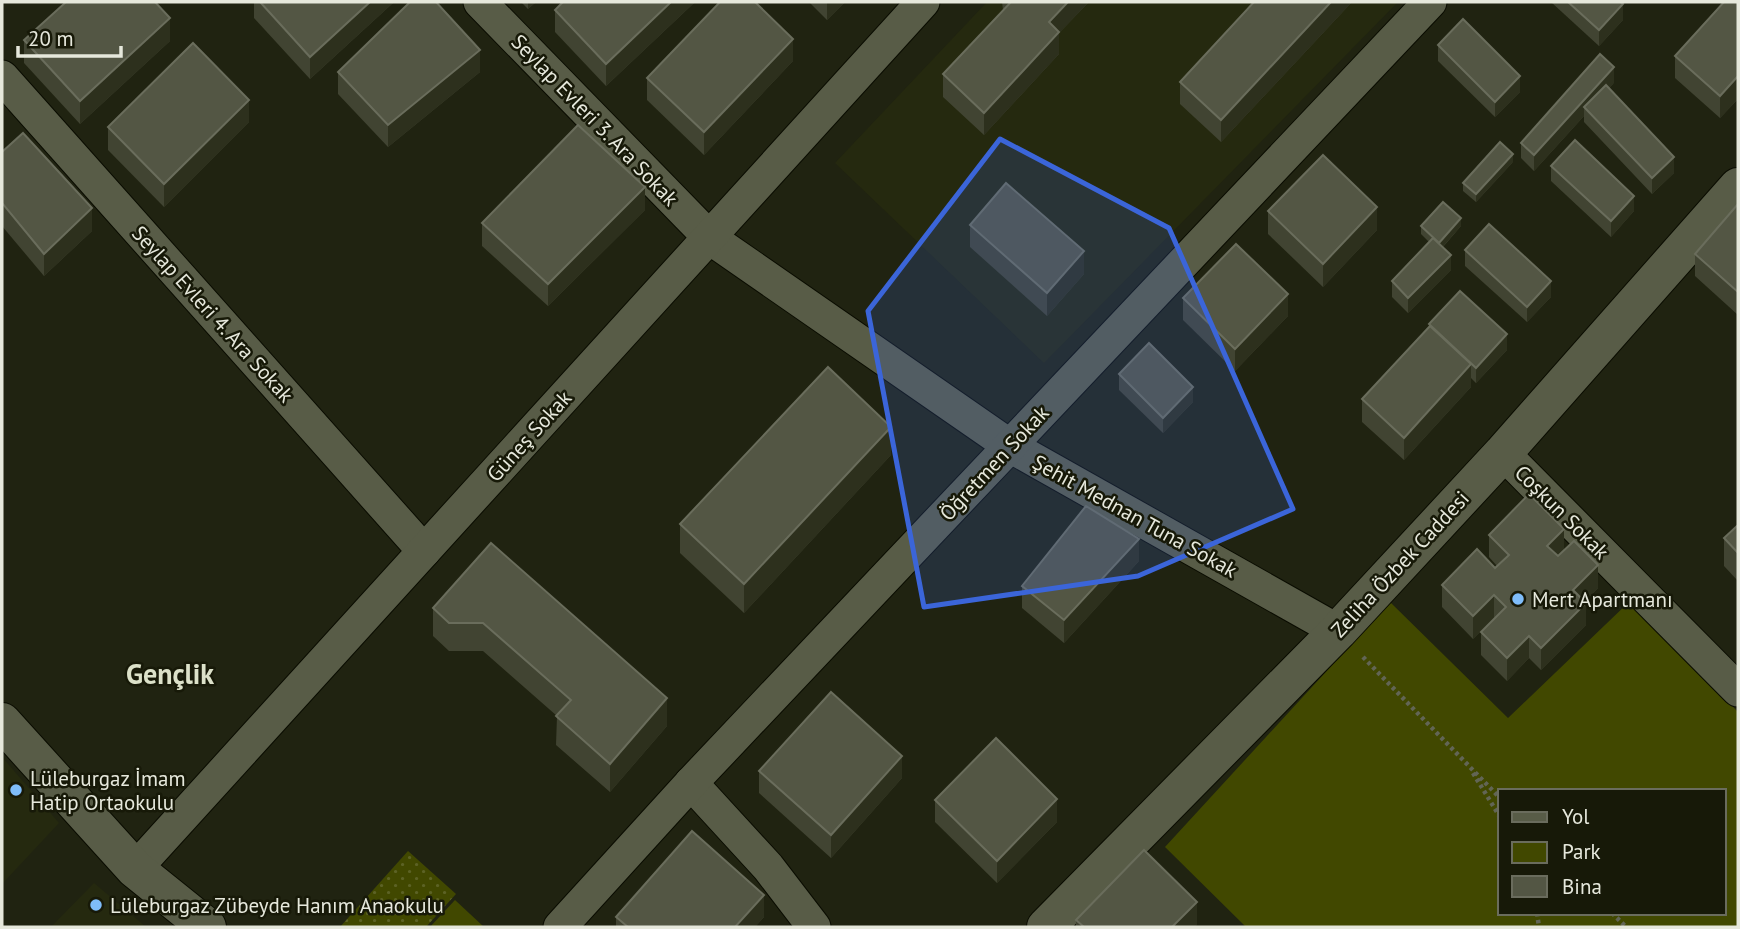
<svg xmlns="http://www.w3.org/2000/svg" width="1740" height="929" font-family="'PT Sans',sans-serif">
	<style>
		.built { fill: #25290f }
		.green { fill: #414800; fill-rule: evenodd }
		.park { fill: url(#park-dots) }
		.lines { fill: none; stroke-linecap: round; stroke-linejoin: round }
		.minor-casing { stroke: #0a0c00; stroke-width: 35 }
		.tertiary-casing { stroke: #0a0c00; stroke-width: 40 }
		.path { stroke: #626555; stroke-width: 4.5; stroke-dasharray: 3.5 3.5; stroke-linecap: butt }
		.minor { stroke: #585c47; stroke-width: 33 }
		.tertiary { stroke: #585c47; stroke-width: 38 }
		.wall { fill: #414432 }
		.shaded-wall { fill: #2d301d }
		.building { fill: #535644; stroke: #6a6d5c; stroke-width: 2 }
		.marked { fill: #3b65d9; fill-opacity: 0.2; stroke: #3b65d9; stroke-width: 5; stroke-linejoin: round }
		.poi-dot { fill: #7fbdfa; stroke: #171908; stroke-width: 2.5 }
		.labels { text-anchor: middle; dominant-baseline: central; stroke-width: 5; stroke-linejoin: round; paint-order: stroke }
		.street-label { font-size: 21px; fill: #e6e8dc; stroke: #171908 }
		.poi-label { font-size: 21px; fill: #e6e8dc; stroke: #171908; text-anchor: start }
		.district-label { font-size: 28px; font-weight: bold; fill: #dce1c9; stroke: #171908 }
	</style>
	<defs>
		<pattern id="park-dots" width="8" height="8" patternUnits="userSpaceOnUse" patternTransform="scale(1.75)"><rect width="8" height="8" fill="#414800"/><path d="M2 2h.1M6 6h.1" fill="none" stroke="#5c6225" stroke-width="1.8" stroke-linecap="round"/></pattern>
	</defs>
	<rect width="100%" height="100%" fill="#202311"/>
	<g class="built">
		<path d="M987,2H1398L1044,363L835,163Z"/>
		<path d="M2,757L59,823L2,884Z"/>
		<path d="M94,883L146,927H51Z"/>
	</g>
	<g class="green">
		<path d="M1630,601L1738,712V927H1246L1165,847L1390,602L1508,718ZM1500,791H1724V913H1500Z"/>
		<path d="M455,900L484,927H430Z"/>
	</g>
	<path class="park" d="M408,851L456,894L426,927H340Z"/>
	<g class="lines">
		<defs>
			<g id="minor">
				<path d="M480,2L710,238L1010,446L1338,631"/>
				<path d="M2,77L424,551"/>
				<path d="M1503,453L1738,690"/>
				<path d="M691,783L768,867L814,927"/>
				<path d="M135,869L923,2"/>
				<path d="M560,927L691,783L1430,2"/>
			</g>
			<g id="tertiary">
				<path d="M2,722L135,869L207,927"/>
				<path d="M1046,927L1338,631L1503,453L1738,187"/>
			</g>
		</defs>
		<use href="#minor" class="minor-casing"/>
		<use href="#tertiary" class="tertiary-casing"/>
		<g class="path">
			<path d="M1363,657L1500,798"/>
			<path d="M1473,773L1500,817"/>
			<path d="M1537,913L1539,927"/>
			<path d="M1612,913L1626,927"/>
		</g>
		<use href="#minor" class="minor"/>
		<use href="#tertiary" class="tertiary"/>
	</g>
	<g class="wall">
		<path d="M254,2H394L310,79L254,18Z"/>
		<path d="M521,2H536L528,9Z"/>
		<path d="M695,2L606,86L555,32V10Z"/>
		<path d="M809,2H845L827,20Z"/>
		<path d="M1002,2H1089L1059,33V54L984,135L943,97V74L1003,10Z"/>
		<path d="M1254,2H1352L1221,142L1180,104V82Z"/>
		<path d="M1551,2H1620L1623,20L1599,46Z"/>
		<path d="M1738,2V99L1720,118L1675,78V56Z"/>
		<path d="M24,40L170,41L80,124L24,63Z"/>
		<path d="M1438,45L1520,92L1495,117L1438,61Z"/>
		<path d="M793,61L704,155L647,100V78Z"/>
		<path d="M338,72H480L388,147L338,94Z"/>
		<path d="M1614,83L1609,88L1674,173L1652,194L1584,122V116L1534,171L1521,158V143Z"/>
		<path d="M249,122L164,207L108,150V127Z"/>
		<path d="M2,152L92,231L44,276L2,226Z"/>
		<path d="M1513,162L1476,202L1463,191V183Z"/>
		<path d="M1551,166L1634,211L1611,237L1551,181Z"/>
		<path d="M1738,204V315L1695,276V254Z"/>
		<path d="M645,210L548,306L482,246V223Z"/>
		<path d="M1268,211L1377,230L1323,287L1268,234Z"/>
		<path d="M970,225L1084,274L1047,316L970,247Z"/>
		<path d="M1421,226H1461L1443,247L1451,270L1408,313L1392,297V281L1429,242L1421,234Z"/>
		<path d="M1465,250L1551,297L1527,322L1465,266Z"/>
		<path d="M1183,298L1288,316L1235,371L1183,320Z"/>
		<path d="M1429,324L1507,350L1476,383L1471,378V387L1404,460L1362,422V399L1429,327Z"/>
		<path d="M1119,374L1193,402L1163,433L1119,390Z"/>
		<path d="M891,455L744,613L680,553V524Z"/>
		<path d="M1738,525V581L1724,566V538Z"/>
		<path d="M1489,535L1564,551L1598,588L1585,601L1586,625L1541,670L1529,658L1507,681L1481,655V632L1495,618H1494L1473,639L1442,607V585L1495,568L1497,566L1489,557Z"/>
		<path d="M491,543L667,726L610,792L556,745L557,716L483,651H449L433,636V608Z"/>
		<path d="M1139,561L1064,643L1022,608V586Z"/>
		<path d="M759,771L902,778L831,858L759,793Z"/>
		<path d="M935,800L1057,822L997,883L935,822Z"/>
		<path d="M616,917H764L755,927H616Z"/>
		<path d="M1076,920L1084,927H1076Z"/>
	</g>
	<g class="shaded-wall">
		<path d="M370,2H394L310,79V57Z"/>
		<path d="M528,2H536L528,9Z"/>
		<path d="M671,2H695L606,86V64Z"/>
		<path d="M827,2H845L827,20Z"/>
		<path d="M1068,2H1089L1059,33V54L984,135V113L1049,22Z"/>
		<path d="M1331,2H1352L1221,142V120Z"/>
		<path d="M1623,4V20L1599,46V30Z"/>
		<path d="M170,18V41L80,124V101Z"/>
		<path d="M793,39V61L704,155V132Z"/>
		<path d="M480,50V72L388,147V125Z"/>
		<path d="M1614,67V83L1589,111L1584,107V116L1534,171V155Z"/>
		<path d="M1520,76V92L1495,117V102Z"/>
		<path d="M1738,76V99L1720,118V96Z"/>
		<path d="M249,100V122L164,207V184Z"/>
		<path d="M1513,154V162L1476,202V194Z"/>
		<path d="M1674,157V173L1652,194V178Z"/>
		<path d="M645,187V210L548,306V284Z"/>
		<path d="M1634,196V211L1611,237V221Z"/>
		<path d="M1377,207V230L1323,287V264Z"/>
		<path d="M92,208V231L44,276V254Z"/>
		<path d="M1461,218V226L1439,251V243Z"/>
		<path d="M1084,251V274L1047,316V293Z"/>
		<path d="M1451,255V270L1408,313V298Z"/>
		<path d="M1551,281V297L1527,322V307Z"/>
		<path d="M1288,294V316L1235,371V349Z"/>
		<path d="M1507,334V350L1476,383V368Z"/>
		<path d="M1471,364V387L1404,460V438Z"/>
		<path d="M1193,387V402L1163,433V418Z"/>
		<path d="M891,427V455L744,613V584Z"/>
		<path d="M1564,529V552L1547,568V546Z"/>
		<path d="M1139,539V561L1064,643V620Z"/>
		<path d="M1598,565V588L1573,612V590Z"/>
		<path d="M1494,595V618L1473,639V616Z"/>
		<path d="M1586,603V625L1541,670V648Z"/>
		<path d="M1529,636V658L1507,681V658Z"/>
		<path d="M667,698V726L610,792V764Z"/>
		<path d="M902,756V778L831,858V835Z"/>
		<path d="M1057,799V822L997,883V861Z"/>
		<path d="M764,895V917L755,927H735Z"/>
		<path d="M1197,902V925L1195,927H1172Z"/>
	</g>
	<g class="building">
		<path d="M66,2H155L170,18L80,101L24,40Z"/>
		<path d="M260,2H370L310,57Z"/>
		<path d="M410,2H436L480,50L388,125L338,72Z"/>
		<path d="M563,2H671L606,64L555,10Z"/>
		<path d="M720,2H755L793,39L704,132L647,78Z"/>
		<path d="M1011,2H1068L1049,22L1059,32L984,113L943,74Z"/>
		<path d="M1254,2H1331L1221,120L1180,82Z"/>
		<path d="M1568,2H1620L1623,4L1599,30Z"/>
		<path d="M1724,2H1738V76L1720,96L1675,56Z"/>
		<path d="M1463,19L1520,76L1495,102L1438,45Z"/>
		<path d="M193,43L249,100L164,184L108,127Z"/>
		<path d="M1600,54L1614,67L1534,155L1521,143Z"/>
		<path d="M1606,85L1674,157L1652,178L1584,107Z"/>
		<path d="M578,125L645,187L548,284L482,223Z"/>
		<path d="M23,133L92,208L44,254L2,203V152Z"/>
		<path d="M1575,140L1634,196L1611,221L1551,166Z"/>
		<path d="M1500,142L1513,154L1476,194L1463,183Z"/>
		<path d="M1323,155L1377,207L1323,264L1268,211Z"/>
		<path d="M1006,183L1084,251L1047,293L970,225Z"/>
		<path d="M1443,202L1461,218L1439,243L1421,226Z"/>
		<path d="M1738,204V292L1695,254Z"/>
		<path d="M1489,224L1551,281L1527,307L1465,250Z"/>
		<path d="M1433,238L1451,255L1408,298L1392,281Z"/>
		<path d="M1236,244L1288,294L1235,349L1183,298Z"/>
		<path d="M1460,291L1507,334L1476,368L1429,324Z"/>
		<path d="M1430,326L1471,364L1404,438L1362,399Z"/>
		<path d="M1149,343L1193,387L1163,418L1119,374Z"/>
		<path d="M828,367L891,427L744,584L680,524Z"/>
		<path d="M1529,494L1564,529L1547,546L1558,556L1574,541L1598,565L1573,590L1586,603L1541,648L1529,636L1507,658L1481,632L1506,607L1494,595L1473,616L1442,585L1477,549L1495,568L1509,555L1489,535Z"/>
		<path d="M1086,506L1139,539L1064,620L1022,586Z"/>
		<path d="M1738,525V553L1724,538Z"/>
		<path d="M491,543L667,698L610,764L556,716L571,700L483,623H449L433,608Z"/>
		<path d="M831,692L902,756L831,835L759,771Z"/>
		<path d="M996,738L1057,799L997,861L935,800Z"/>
		<path d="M692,831L764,895L735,927H628L616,917Z"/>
		<path d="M1144,850L1197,902L1172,927H1084L1076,920Z"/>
	</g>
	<path class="marked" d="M1000,139L1169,228L1293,509L1138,576L924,607L868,311Z"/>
	<g class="poi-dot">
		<circle cx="1518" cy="599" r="7"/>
		<circle cx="16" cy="790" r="7"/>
		<circle cx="96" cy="905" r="7"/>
	</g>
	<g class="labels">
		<g class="street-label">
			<text transform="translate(595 120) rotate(46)">Seylap Evleri 3. Ara Sokak</text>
			<text transform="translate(213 314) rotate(48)">Seylap Evleri 4. Ara Sokak</text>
			<text transform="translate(529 436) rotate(-48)">Güneş Sokak</text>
			<text transform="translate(994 463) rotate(-47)">Öğretmen Sokak</text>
			<text transform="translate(1562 512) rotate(45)">Coşkun Sokak</text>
			<text transform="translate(1135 516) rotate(29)">Şehit Mednan Tuna Sokak</text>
			<text transform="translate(1400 564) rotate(-47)">Zeliha Özbek Caddesi</text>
		</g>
		<g class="poi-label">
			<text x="1532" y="599">Mert Apartmanı</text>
			<text x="30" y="778">Lüleburgaz İmam<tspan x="30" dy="24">Hatip Ortaokulu</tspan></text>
			<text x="110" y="905">Lüleburgaz Zübeyde Hanım Anaokulu</text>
		</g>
		<g class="district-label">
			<text x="170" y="673">Gençlik</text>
		</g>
	</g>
	<rect width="1740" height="929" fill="none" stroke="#e6e8dc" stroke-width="7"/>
	<rect x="1498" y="789" width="228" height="126" fill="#171908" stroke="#6a6c5d" stroke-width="2"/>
	<rect x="1512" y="812" width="35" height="10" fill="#585c47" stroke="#6a6c5d" stroke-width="2"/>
	<text x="1562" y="824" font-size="21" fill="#e6e8dc">Yol</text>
	<rect x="1512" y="842" width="35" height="21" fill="#414800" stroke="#6a6c5d" stroke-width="2"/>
	<text x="1562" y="859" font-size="21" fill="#e6e8dc">Park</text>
	<rect x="1512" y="876" width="35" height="21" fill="#535644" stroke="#6a6c5d" stroke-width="2"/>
	<text x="1562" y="894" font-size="21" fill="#e6e8dc">Bina</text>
	<path d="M18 46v10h103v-10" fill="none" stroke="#e6e8dc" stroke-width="3.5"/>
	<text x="28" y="46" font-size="21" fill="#e6e8dc" stroke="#171908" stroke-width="5" paint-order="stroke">20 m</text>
</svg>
